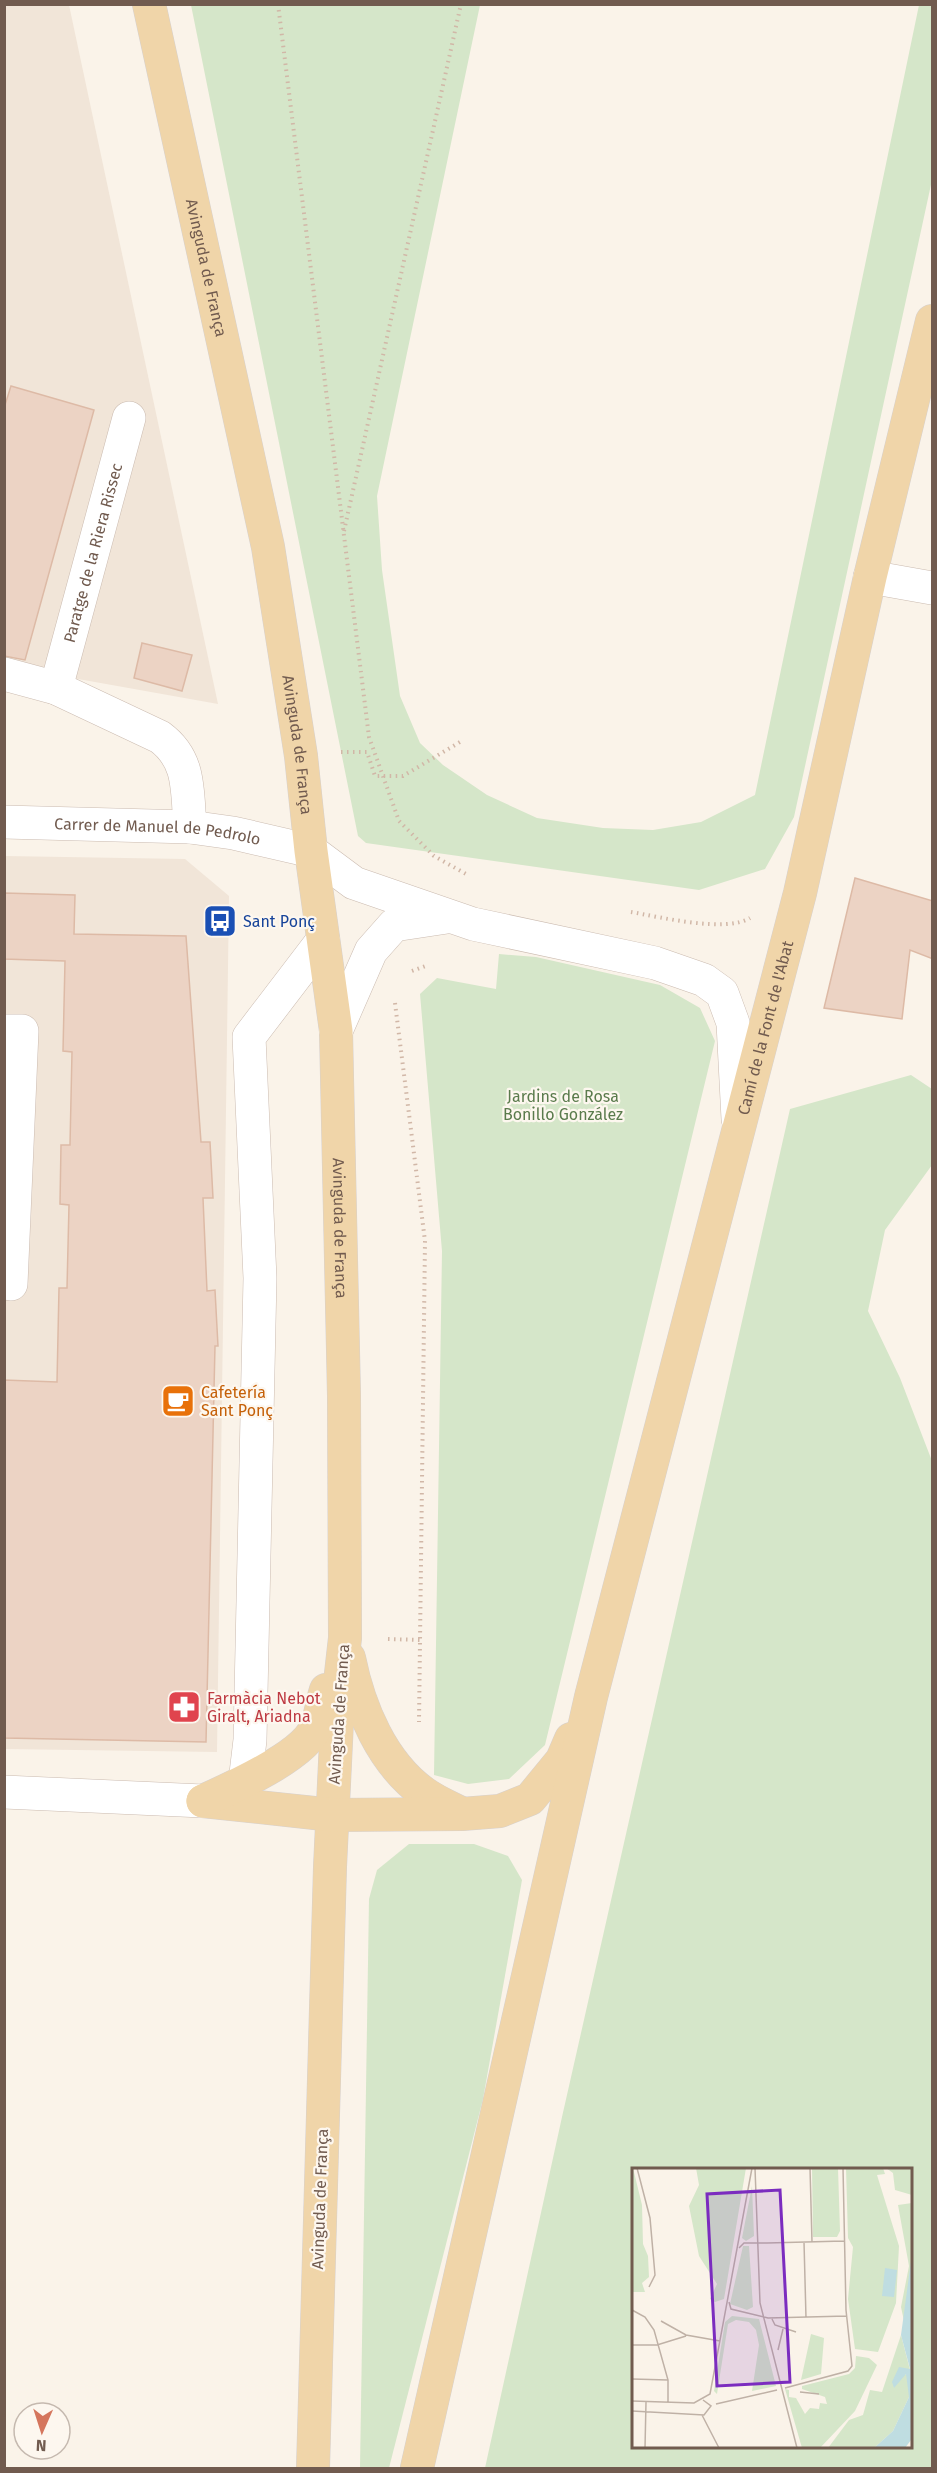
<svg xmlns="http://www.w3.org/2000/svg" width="937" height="2473" font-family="'Fira Sans',sans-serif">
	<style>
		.residential { fill: #f1e5d8 }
		.green { fill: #d5e6c9; fill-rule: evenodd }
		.building { fill: #ecd3c4; stroke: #ddbaa6; stroke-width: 1.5 }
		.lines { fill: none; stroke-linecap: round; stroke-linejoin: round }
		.minor-casing { stroke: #cbbbb0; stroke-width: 34 }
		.major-casing { stroke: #d7d1ce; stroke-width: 34 }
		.path { stroke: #d1b7a7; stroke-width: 4; stroke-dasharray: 1.5 4.5; stroke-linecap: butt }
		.minor { stroke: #fff; stroke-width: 33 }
		.major { stroke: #f0d5a9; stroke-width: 33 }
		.labels { text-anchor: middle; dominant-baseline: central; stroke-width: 4.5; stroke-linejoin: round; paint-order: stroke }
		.street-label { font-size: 16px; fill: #715b4f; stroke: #fdf7ef }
		.transit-label { font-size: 16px; fill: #164399; stroke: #fdf7ef; text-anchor: start }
		.park-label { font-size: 16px; fill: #5a7b4c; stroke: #fdf7ef }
		.food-label { font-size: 16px; fill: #c56008; stroke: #fdf7ef; text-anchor: start }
		.health-label { font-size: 16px; fill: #be3a42; stroke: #fdf7ef; text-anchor: start }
		.inset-road { fill: none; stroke: #bfb1a6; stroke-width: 1.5 }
		.view { fill: #7b2cbf; fill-opacity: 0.15; stroke: #7b2cbf; stroke-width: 3 }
		.inset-edge { fill: none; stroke: #715b4f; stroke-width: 3 }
	</style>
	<rect width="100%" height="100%" fill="#faf3e9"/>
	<g class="residential">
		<path d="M5,5H69L218,704L11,667L5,687Z"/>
		<path d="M5,856L185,859L229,896L217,1752L5,1749Z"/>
	</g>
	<g class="green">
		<path d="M191,5H480L377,496L382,570L400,696L420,743L443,765L487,795L537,818L603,828L653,830L701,822L755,795L919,5H932V180L794,817L765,869L699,890L366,843L358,836Z"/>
		<path d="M499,954L536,957L660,985L700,1008L715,1041L545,1745L509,1779L468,1784L434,1775L442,1251L420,994L437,978L496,989Z"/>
		<path d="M911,1075L932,1089V1165L885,1230L868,1311L900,1378L932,1461V2468H485L562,2117L790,1109ZM634,2170H912V2448H634Z"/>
		<path d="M409,1844H474L508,1856L522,1880L483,2099L389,2468H360L369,1899L377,1870Z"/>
	</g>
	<g class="building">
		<path d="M11,386L94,410L25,660L4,656V408Z"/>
		<path d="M142,643L192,655L182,691L134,678Z"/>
		<path d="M855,878L933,901V959L910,950L902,1019L824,1008Z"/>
		<path d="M4,893L75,895L74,934L186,936L201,1142H210L213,1198H203L207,1291L215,1290L218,1346H215L206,1742L4,1738V1380L57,1382L59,1288H67L69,1205L60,1204L61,1145H70L72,1052L63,1051L65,961L4,959Z"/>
	</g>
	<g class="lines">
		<defs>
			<g id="minor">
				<path d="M870,577L932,588"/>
				<path d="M4,674L56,688L160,737C191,760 187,791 190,827"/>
				<path id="s1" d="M56,688L129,418"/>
				<path id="s2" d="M4,822L190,827L233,833L311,851L354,883L473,924L655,963L704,980L722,993L733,1023L738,1119"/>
				<path d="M4,1031H22L11,1284L4,1283"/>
				<path d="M336,1031L371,951L394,925L447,917"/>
				<path d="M245,1782L250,1740L260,1278L249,1037L323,940"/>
				<path d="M4,1792L203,1801"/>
			</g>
			<g id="major">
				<path id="s3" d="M149,4L268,547L301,756L311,851L336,1031L344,1396L345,1638L338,1700L330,1867L313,2468"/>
				<path d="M349,1658C359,1708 382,1763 424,1793C435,1801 449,1807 461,1813"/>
				<path d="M203,1801L333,1815L462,1814L500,1811L530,1799L562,1760L571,1739"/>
				<path d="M203,1801C232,1788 304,1756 316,1727C321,1715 322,1702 326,1690"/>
				<path id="s4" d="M417,2468L591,1697L800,893L870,577L932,321"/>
			</g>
		</defs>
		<use href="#minor" class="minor-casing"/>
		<use href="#major" class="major-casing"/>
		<g class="path">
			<path d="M278,4L369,737L399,821L434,856L466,874"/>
			<path d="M344,531L461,4"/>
			<path d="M341,752H367L375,776H403L460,742"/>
			<path d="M631,912C660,917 725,933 750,918"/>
			<path d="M412,971L428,965"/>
			<path d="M395,1003L425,1241L419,1722"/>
			<path d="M388,1639L420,1640"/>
		</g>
		<use href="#minor" class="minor"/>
		<use href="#major" class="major"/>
	</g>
	<defs>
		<symbol id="bus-square" viewBox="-11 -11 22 22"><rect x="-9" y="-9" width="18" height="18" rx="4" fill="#1a4fb4" stroke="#fdf7ef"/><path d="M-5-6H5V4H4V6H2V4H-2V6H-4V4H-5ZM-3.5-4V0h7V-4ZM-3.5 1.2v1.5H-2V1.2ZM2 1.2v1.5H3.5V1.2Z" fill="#fff"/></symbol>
		<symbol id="cafe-square" viewBox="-11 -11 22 22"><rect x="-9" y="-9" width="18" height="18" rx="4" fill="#e8710a" stroke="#fdf7ef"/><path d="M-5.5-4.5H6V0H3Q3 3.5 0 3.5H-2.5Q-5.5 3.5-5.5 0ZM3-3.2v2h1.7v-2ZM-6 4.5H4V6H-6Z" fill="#fff"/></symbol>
		<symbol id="pharmacy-square" viewBox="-11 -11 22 22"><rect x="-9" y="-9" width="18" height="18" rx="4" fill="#e0444e" stroke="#fdf7ef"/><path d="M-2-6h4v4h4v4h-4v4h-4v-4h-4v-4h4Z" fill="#fff"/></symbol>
	</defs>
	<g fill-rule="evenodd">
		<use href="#bus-square" x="201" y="902" width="38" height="38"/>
		<use href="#cafe-square" x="159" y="1382" width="38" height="38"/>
		<use href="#pharmacy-square" x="165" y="1688" width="38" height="38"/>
	</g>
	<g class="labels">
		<g class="street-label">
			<text stroke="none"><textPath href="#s3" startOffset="270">Avinguda de França</textPath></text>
			<text stroke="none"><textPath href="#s1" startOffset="140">Paratge de la Riera Rissec</textPath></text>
			<text stroke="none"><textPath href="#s3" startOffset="756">Avinguda de França</textPath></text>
			<text stroke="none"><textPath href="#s2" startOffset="154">Carrer de Manuel de Pedrolo</textPath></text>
			<text stroke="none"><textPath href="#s4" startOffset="1482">Camí de la Font de l'Abat</textPath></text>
			<text stroke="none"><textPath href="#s3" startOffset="1242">Avinguda de França</textPath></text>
			<text transform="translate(339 1714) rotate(-86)">Avinguda de França</text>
			<text transform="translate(320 2199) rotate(-88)">Avinguda de França</text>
		</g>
		<g class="transit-label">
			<text x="243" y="921">Sant Ponç</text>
		</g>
		<g class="park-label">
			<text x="563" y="1096">Jardins de Rosa<tspan x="563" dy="18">Bonillo González</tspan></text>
		</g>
		<g class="food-label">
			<text x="201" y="1392">Cafetería<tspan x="201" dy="18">Sant Ponç</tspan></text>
		</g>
		<g class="health-label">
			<text x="207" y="1698">Farmàcia Nebot<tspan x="207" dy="18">Giralt, Ariadna</tspan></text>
		</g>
	</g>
	<g transform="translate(632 2168)">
		<rect width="280" height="280" fill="#faf3e9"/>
		<path d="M1,0L10,37L11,76L16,88L17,109L10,115L13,124H0ZM64,0H114L92,131L83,134L78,131L85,116L67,88L57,38L67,17ZM180,0H206L208,63L205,69H181ZM214,0H251L253,6L245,7L267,78L264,135L246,184L223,181L216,131L221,79L216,70ZM254,0H280V27L263,22L261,5ZM120,18L122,68L114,73L110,70ZM280,35V110L272,153L269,139L277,98L266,37ZM111,78H117L121,139L115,142L98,136ZM100,148L127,151L144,218L120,223L127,177L124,162L117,154L104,152L96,156L85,226L82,223L93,154ZM179,166L192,170L189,206L169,212ZM269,167L278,202L270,208L274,206L278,210L277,229L261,263L242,280H196L217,252L231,247L238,222L250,224ZM224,188L237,190L245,197L223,243L188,280H170L153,221L157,222V229L164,230L173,246L178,240L187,241L188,235L195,236L193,229L170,221V218L217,206L223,200Z" fill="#d5e6c9"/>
		<path d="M280,86L279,272L273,280H242L261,263L277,229L274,206L262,220L260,214L267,199L278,201L269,167ZM253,100L265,102L262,129L250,128Z" fill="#bfdde1"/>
		<path class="inset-road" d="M5,0L18,50L23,107L17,119M123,0L128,135L165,280M178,0L180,74M172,74L174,150M135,75L212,73M107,80L112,75H135M97,134L99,141L136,150L215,148M0,142L13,149L22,162L36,212V234M140,151L143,157L164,164M29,153L54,167L88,173M0,177H25L54,168M146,182L151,161M0,211L36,212M153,220L216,203L220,198L214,142L211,0M168,224L187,226M0,233L62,235L78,226L120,0M84,236L145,222M0,243L72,247L79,238L71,232M70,247L87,280M13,280L14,234"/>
		<path class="view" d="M148,22L158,214L85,218L75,26Z"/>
		<rect width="280" height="280" class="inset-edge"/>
	</g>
	<rect width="937" height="2473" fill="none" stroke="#715b4f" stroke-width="12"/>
	<g transform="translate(42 2431) rotate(183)"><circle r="28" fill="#fdf7ef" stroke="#c5b9af" stroke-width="1.5"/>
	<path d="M0-4.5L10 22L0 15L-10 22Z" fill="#d5765d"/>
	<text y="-9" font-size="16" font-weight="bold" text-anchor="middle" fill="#715b4f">N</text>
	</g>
</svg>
